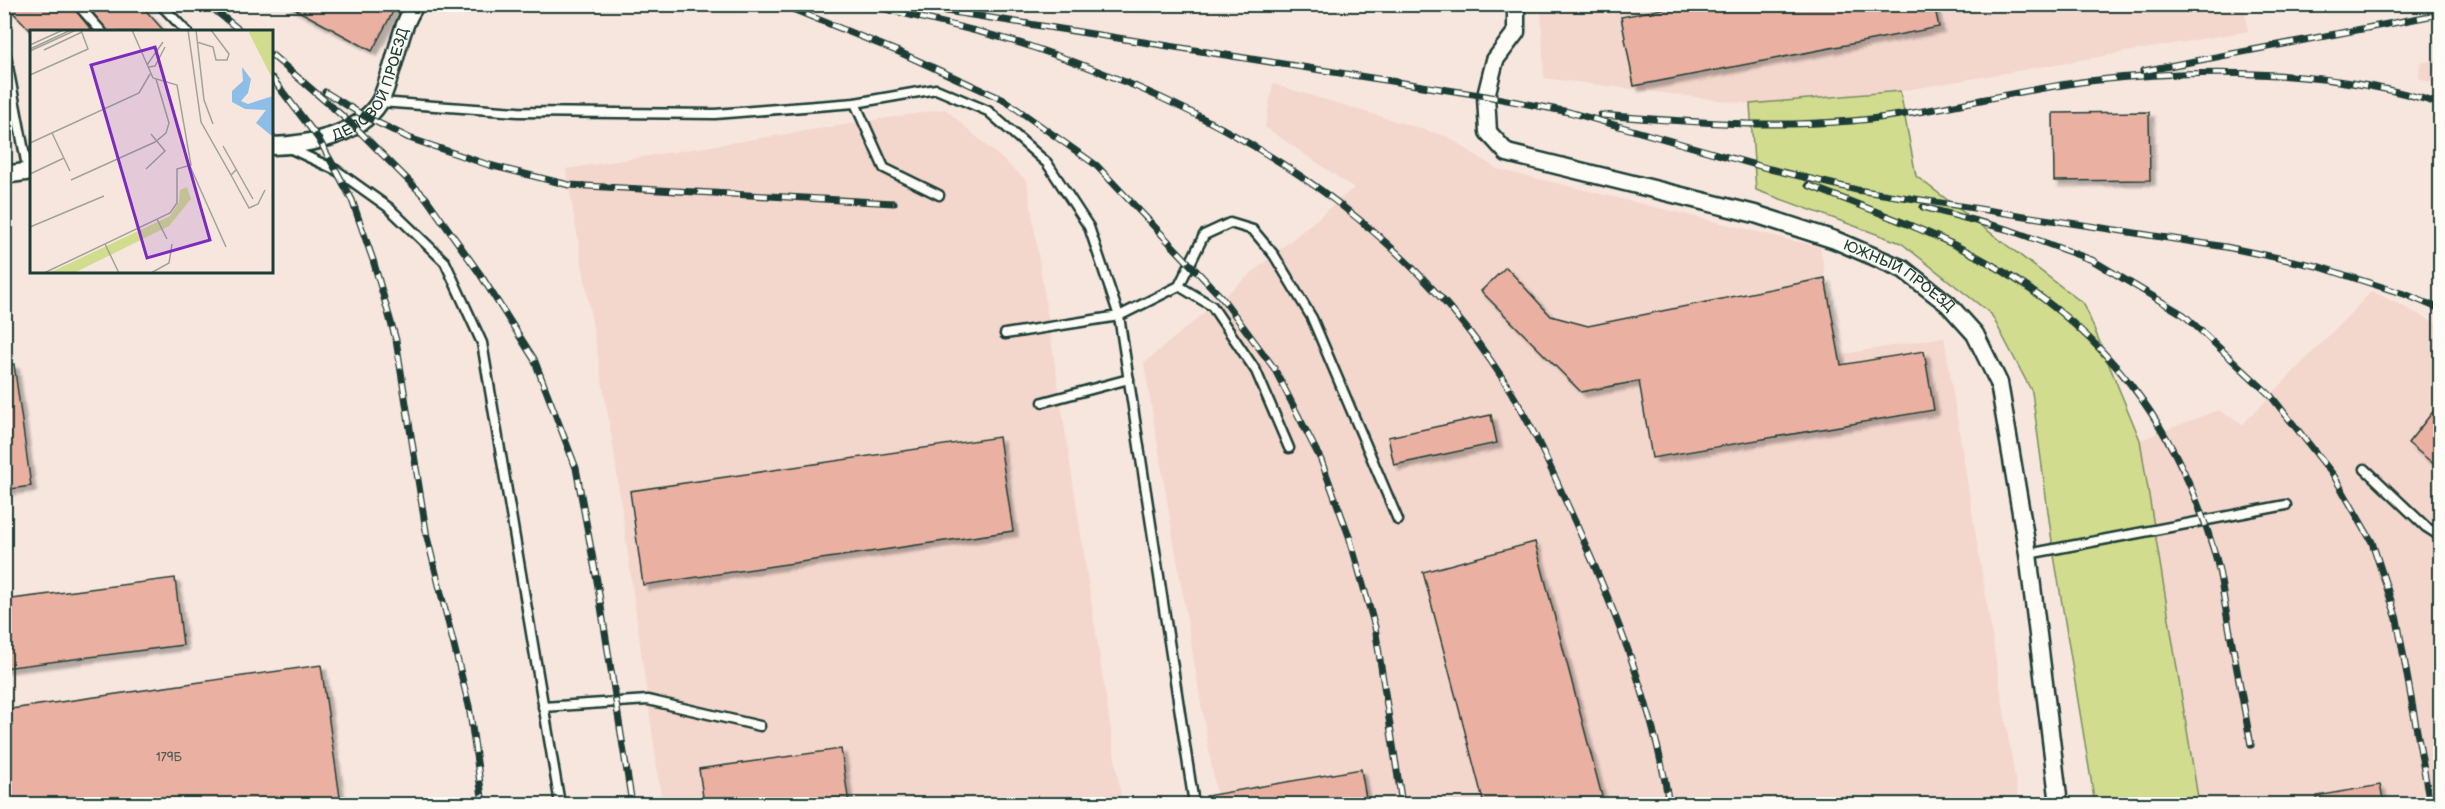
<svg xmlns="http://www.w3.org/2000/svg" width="2445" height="809" font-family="'Balsamiq Sans',sans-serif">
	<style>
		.built { fill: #f3d6cc }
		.green { fill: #d1dc8f; stroke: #788c62; stroke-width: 1.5 }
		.building { fill: #eab1a2; stroke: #1f3d34; stroke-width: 1.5; filter: url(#shadow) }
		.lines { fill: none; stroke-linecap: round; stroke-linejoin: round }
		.service-casing { stroke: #1f3d34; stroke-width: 13 }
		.minor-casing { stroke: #1f3d34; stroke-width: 21 }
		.service { stroke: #fdfcf7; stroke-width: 8 }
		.minor { stroke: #fdfcf7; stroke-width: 16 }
		.rail-casing { stroke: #1f3d34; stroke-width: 7 }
		.rail { stroke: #fdfcf7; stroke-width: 4.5; stroke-dasharray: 14; stroke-linecap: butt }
		.labels { text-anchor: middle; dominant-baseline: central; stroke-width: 4.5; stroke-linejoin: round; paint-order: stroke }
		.number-label { font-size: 12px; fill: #525a50 }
		.street-label { font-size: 15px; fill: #1f3d34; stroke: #fdfcf7 }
		.inset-road { fill: none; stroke: #a1a29a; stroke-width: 1.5 }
		.view { fill: #7b2cbf; fill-opacity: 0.15; stroke: #7b2cbf; stroke-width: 3 }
		.inset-edge { fill: none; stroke: #1f3d34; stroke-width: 3 }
	</style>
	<defs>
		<filter id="shadow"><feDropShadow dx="5" dy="5" stdDeviation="1.5" flood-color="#0004"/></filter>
	</defs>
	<rect width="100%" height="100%" fill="#f7e6de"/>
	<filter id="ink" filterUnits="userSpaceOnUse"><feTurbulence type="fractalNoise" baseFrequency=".0167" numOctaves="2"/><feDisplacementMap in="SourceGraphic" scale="12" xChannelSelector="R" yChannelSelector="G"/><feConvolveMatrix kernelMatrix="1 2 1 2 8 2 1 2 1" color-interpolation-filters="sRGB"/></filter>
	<g filter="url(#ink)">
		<g class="built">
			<path d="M1551,4H2247L2244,6L2248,31L1900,91L1750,104L1544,78L1541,6Z"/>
			<path d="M2440,59V86L2419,78L2420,63Z"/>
			<path d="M1273,84L1448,137L1497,169L1820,247L1839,355L1944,337L2019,804H1218L1144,363L1354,188L1265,127Z"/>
			<path d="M945,109L1027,181L1122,804H662L613,445L566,169Z"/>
			<path d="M2372,291L2440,325V804H2199L2140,440L2218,410L2243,424Z"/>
		</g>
		<path class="green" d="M1900,91L1916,176L2084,304L2140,440L2199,804H2095L2053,549L2032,392L1991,314L1901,243L1756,190L1750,104Z"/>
		<g class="building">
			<path d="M5,4H71L93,32H32Z"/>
			<path d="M86,4H140L165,32H108Z"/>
			<path d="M286,4H397L372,51Z"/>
			<path d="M1688,4H1934L1939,27L1634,86L1621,17Z"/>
			<path d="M2149,112L2150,180L2054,181L2053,113Z"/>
			<path d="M1506,267L1551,316L1588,326L1825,278L1841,365L1924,351L1934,410L1652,458L1639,381L1581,392L1481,291Z"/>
			<path d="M14,364L31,486L4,490V365Z"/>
			<path d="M2440,403V469L2408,443Z"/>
			<path d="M1491,415L1497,443L1394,465L1388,437Z"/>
			<path d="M999,437L1013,531L643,585L630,491Z"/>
			<path d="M1535,542L1604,804H1484L1423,572Z"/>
			<path d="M175,578L183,645L4,668V600Z"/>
			<path d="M321,665L341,804H4V710Z"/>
			<path d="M841,749L849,804H704L699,769Z"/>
			<path d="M1361,769L1367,804H1207L1206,796Z"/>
			<path d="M2380,785L2384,804H2318L2317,796Z"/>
		</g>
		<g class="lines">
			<defs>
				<g id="service">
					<path d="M77,4L102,32"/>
					<path d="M160,4L187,32"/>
					<path d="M4,46L28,172"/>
					<path d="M380,102L518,112L715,114L855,103L936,89L988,111L1047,163L1089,227L1119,316L1194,804"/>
					<path d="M855,103L884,168L939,195"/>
					<path d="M289,148L336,170L388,207L445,262L482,343L560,804"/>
					<path d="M1179,286L1212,306L1256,371L1289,448"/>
					<path d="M1005,334L1119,316L1179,286L1204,235L1230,223L1253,230L1274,255L1312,318L1398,520"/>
					<path d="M1043,402L1129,379"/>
					<path d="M2365,469L2426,527L2440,536"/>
					<path d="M2028,554L2286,505"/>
					<path d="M543,707L648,700L760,726"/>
				</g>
				<g id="minor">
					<path id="s1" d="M1516,4V32L1495,60L1486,96L1488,132L1507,153L1755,214L1835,240L1903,269L1948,304L1975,334L1999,383L2028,554L2059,804"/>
					<path id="s2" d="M272,146C307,145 358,136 379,103C385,93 388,79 392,68C399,46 402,24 416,4"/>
					<path d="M4,175L32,171"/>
				</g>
			</defs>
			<use href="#service" class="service-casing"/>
			<use href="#minor" class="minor-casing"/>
			<use href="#service" class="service"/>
			<use href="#minor" class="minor"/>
			<defs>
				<g id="rail">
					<path d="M207,4L242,32"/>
					<path d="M780,4L899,52L1004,100L1096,165L1222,298L1274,368L1321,460L1349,536L1375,627L1402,804"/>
					<path d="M866,4C920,19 978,29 1032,47C1218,109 1394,211 1503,379C1533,425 1554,476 1577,526C1617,615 1654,708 1669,804"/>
					<path d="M902,4L1486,96L1569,112L1770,169L1857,190L2226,247L2317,266L2407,295L2440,309"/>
					<path d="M272,55L354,126L426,198L480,274L534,359L576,468L597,581L632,804"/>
					<path d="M2143,71L2440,14"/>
					<path d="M272,78L318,138L336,170L352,200L373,260L396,340L427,537L469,706L483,804"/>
					<path d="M325,92L366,117L409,138L489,165L569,185L894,203"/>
					<path d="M1601,115C1685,122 1768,128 1851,121C1931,114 2009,91 2089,81C2198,68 2336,69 2440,104"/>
					<path d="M1808,185C1878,213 1956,239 2018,281C2120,349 2180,437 2215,554C2221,574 2223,596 2227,616C2235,659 2243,702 2251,745"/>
					<path d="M1923,207L2010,230L2092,260L2184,315L2271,396L2334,476L2372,542L2397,619L2430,804"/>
				</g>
			</defs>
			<use href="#rail" class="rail-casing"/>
			<use href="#rail" class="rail"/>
		</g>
	</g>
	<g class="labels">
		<g class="number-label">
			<text x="169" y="757">179Б</text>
		</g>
		<g class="street-label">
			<text stroke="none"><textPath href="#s2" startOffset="130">ДЕЛОВОЙ ПРОЕЗД</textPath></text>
			<text stroke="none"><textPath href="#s1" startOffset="578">ЮЖНЫЙ ПРОЕЗД</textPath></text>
		</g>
	</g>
	<g transform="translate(30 30)">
		<rect width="243" height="243" fill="#f7e6de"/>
		<path d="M221,0H243V50L219,3ZM157,157L161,169L139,196L44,243H19L140,186L149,172L150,160Z" fill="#d1dc8f"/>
		<path d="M212,37L221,49L218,63L211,71L218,74L243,66V107L226,93L236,80L215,79L202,72V61L213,51Z" fill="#8cbee8"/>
		<path class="inset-road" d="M158,0L171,92L201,145L206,140M166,0L174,70L183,94M167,12L183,17L186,30H197L199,24L181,0M0,15L33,0M0,19L41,0M14,20L52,2M0,21L46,0M117,35L133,12M119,37L125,36L135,17M0,45L58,19L51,0M22,103L40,141M0,113L109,63L120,44M193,116L223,169M160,136L196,217M116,139L135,121L121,104M0,144L34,128M201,145L219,178L228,174L235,160M41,150L125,112L136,103L139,93L126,49M127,189L137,209M0,197L74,166M75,214L89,243M14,243L140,183L147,173V139L161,135L147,55L123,48L102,0M121,243L139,233L142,214"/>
		<path class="view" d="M125,17L180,210L117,228L61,35Z"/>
		<rect width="243" height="243" class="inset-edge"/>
	</g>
	<rect width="2445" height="809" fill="none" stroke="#fdfcf7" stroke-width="24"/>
	<rect x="12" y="12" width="2421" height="785" fill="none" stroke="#1f3d34" stroke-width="2" filter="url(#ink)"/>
</svg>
